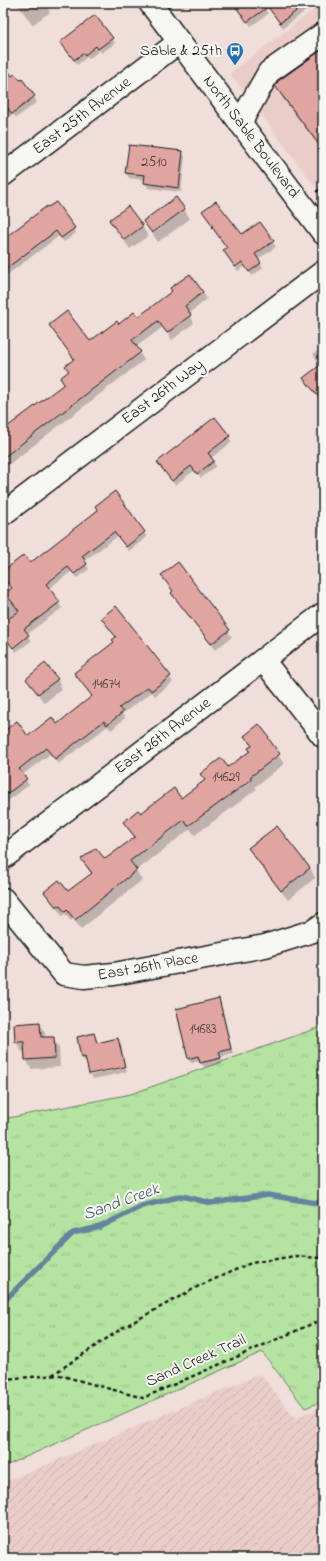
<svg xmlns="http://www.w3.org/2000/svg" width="326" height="1561" font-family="'Indie Flower',sans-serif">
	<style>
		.built { fill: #eacdc9 }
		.industrial { fill: url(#industrial-furrows) }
		.grass { fill: url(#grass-tufts); stroke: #68805f }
		.shadow { fill: #0003 }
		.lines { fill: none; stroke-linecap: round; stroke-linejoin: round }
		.stream { stroke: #63849c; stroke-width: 5.5 }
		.building { fill: #e0a5a1; stroke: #1c1c1c }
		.minor-casing { stroke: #1c1c1c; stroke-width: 25 }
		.path { stroke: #1c1c1c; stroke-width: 2.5; stroke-dasharray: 4 3; stroke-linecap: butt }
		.minor { stroke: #f6f6f2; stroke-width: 22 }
		.labels { text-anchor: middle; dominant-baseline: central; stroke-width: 4; stroke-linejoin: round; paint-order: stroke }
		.number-label { font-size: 14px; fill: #4d3e3d }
		.poi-label { font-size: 16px; fill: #1c1c1c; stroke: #f6f6f2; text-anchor: end }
		.street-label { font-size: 16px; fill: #1c1c1c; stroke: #f6f6f2 }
		.water-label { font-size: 17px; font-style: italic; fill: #465967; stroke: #f6f6f2 }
	</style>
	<defs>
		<pattern id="industrial-furrows" width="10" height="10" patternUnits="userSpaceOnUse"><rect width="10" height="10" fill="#eacdc9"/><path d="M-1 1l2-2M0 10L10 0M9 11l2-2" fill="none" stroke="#c8afac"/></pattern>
		<pattern id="grass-tufts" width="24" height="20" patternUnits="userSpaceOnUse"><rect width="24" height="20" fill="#b5e4a2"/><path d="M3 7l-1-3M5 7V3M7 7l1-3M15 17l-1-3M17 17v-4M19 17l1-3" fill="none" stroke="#9bc38b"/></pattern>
	</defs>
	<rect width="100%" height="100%" fill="#efdeda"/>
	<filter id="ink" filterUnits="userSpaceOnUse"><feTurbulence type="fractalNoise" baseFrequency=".025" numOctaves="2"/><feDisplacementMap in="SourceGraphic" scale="8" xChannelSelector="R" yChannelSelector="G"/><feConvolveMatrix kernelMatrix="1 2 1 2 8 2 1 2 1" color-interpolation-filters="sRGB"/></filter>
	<g filter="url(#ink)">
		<path class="built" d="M323,3V197L230,73Z"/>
		<path class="industrial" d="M260,1374L295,1418L323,1407V1558H3V1483Z"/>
		<path class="grass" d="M323,1026V1401L305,1408L262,1352L3,1467V1119L131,1094Z"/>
		<g class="shadow">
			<path d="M17,3H45L50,12L32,25Z"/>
			<path d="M234,3H261L268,14L251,26Z"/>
			<path d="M265,3H309L311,7L283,28Z"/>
			<path d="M95,16L115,43L102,53L100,50L89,59L87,57L77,65L61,42Z"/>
			<path d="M323,50V151L284,100L276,86Z"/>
			<path d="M3,73L25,84L37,102L16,118L13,114L3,122Z"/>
			<path d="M182,152L185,157L181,192L148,188L145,183V180L129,178L126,173Z"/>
			<path d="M48,209L74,229L76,233L64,242L59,236L3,278V239Z"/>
			<path d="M184,209L190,219L158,242L144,221Z"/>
			<path d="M110,221L142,226L148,236L130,249Z"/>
			<path d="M259,223L276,247L258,259L263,268L252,276L245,266L238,271L227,255L242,236Z"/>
			<path d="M173,292H203L207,299L189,314L194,323L172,340L163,327L136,347L144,360L3,469V429L4,431L65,384L69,372L66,366L75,360L50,326L90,343L119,325L137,319Z"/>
			<path d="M323,347V405L305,378L320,366L313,354Z"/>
			<path d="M215,419L232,442L211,458L216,466L201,478L195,470L175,485L161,467Z"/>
			<path d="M114,493L147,537L129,551L118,536L84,561L89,569L77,578L72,571L48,589L62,608L27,634L31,641L16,652L4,636L3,637V596L12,589L3,576V572L30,564L99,511Z"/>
			<path d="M323,525V539L318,529Z"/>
			<path d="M178,564L232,637L215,650L176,599L173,592L162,576Z"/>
			<path d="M116,608L173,682L155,696L152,692L122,714L125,718L111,730L108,726L58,764L50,754L22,775L29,785L3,805V733L28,738L57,725L93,697L79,679L115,643L117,638Z"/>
			<path d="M28,679H57L62,689L44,703Z"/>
			<path d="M245,736L268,738L284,764L255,787L257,789L195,835L190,829L136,871L142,880L81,929L73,919L71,921L65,914L62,916L45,892L68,893L92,875L82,860H105L135,838L124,822L181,800L205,781L202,774L228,769L251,751L252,747Z"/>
			<path d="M249,849L310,868L315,878L288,900L255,858Z"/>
			<path d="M3,967L6,972L3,974Z"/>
			<path d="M218,999L221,1004L233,1054L221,1057L223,1063L204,1067L200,1061L191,1063L188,1059Z"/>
			<path d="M39,1023L45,1033V1038H53L59,1048L60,1067L31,1069L26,1059L25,1051L22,1052L16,1042Z"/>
			<path d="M94,1035L98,1043L118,1039L121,1044L125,1066L90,1073L87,1062H85L82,1058Z"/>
			<path d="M126,1068L127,1072L93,1079L91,1075Z"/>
		</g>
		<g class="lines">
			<path class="stream" d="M3,1302L73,1233L100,1227L142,1206L182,1196L211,1203L268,1195L323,1204"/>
		</g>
		<g class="building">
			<path d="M233,3H307L280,23L268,7L247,22Z"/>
			<path d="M95,15L113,38L98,49L96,46L85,55L84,53L74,60L60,42Z"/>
			<path d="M323,49V150L275,86L278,81Z"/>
			<path d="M3,63L12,76L15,74L20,80L22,79L35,96L12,114L3,101Z"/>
			<path d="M129,145L183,151L179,188L144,183L145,175L125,173Z"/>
			<path d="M176,197L185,209L152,233L143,221Z"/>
			<path d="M216,201L242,234L260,222L274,241L255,254L261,263L249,272L242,262L235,267L223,250L227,248L212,227L213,226L202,211Z"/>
			<path d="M56,202L75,228L61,238L56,231L3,271V239L47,206L48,207Z"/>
			<path d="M128,206L143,226L124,240L109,220Z"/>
			<path d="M190,274L203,292L185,306L191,315L167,333L158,321L132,340L141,352L3,458V430L64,384L60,378L69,371L65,366L74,359L49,325L67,311L90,341L117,321L119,324L134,312L138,317L172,291L170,288Z"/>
			<path d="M323,363V402L303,378Z"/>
			<path d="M215,417L230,436L208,453L214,461L197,474L191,466L172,481L157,462Z"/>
			<path d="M115,491L145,532L126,547L114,532L82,556L87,564L74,574L68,567L46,584L60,602L24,629L29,635L13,648L3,635V623L19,611L5,593L12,588L3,577V571L24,555L30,563L98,510L95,506Z"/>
			<path d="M178,562L230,630L211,644L171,593L173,591L161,575Z"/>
			<path d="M116,606L171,676L151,691L148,687L119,708L123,712L107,725L104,721L55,759L46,748L19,769L27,779L3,797V732L17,721L28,736L52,717L57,724L92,696L74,673L114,642L112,640L116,637L101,618Z"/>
			<path d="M45,663L58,679L38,694L26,679Z"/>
			<path d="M259,724L269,737L268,738L280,754L250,777L252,779L188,826L184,820L130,861L137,870L75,920L67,910L65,912L59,905L56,907L44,892L59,880L68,891L92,873L81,859L96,848L105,859L135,837L123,822L138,810L141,813L174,788L181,798L205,780L200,774L221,758L228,767L250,751L248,748L252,746L244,736Z"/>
			<path d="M277,826L310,868L281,891L248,848Z"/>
			<path d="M219,998L231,1049L219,1052L221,1058L200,1063L198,1056L188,1059L176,1009Z"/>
			<path d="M40,1022L41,1037H54L55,1058L25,1060L24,1042H15L14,1024Z"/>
			<path d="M94,1033L97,1043L118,1038L125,1067L89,1074L85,1057L81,1058L77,1037Z"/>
		</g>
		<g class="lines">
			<defs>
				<g id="minor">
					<path d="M150,3L323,233"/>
					<path d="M240,123L269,72L323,34"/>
					<path d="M3,175L179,42"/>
					<path d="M3,514L323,272"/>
					<path d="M263,660L323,736"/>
					<path d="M3,858L323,614"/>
					<path d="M3,899L64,974L84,977L114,974L265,946L313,931L323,924"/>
				</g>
			</defs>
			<use href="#minor" class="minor-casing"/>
			<g class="path">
				<path d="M316,192L322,188L323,190"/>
				<path d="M52,1375L124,1327L199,1286L251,1263L295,1256L319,1258L323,1260"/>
				<path d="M3,1379L59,1375L143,1398L323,1319"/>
			</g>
			<use href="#minor" class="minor"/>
		</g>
	</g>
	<defs>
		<symbol id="bus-pin" viewBox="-11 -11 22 30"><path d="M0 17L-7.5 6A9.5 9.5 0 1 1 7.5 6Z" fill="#1f6fb2" stroke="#f6f6f2"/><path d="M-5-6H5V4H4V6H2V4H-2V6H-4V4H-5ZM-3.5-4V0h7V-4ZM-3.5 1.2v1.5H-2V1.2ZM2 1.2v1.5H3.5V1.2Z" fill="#fff"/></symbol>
	</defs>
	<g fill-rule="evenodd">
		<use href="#bus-pin" x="225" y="41" width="20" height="27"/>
	</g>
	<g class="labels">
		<g class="number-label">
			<text x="154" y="162">2510</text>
			<text x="106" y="684">14674</text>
			<text x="226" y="777">14629</text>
			<text x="203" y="1029">14683</text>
		</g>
		<g class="poi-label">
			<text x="222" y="51">Sable &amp; 25th</text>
		</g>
		<g class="street-label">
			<text transform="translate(82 116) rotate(-37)">East 25th Avenue</text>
			<text transform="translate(251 137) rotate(53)">North Sable Boulevard</text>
			<text transform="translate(163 392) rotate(-37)">East 26th Way</text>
			<text transform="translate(163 736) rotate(-37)">East 26th Avenue</text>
			<text transform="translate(148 967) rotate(-10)">East 26th Place</text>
			<text transform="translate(196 1361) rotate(-24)">Sand Creek Trail</text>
		</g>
		<g class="water-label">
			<text transform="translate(121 1202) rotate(-20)">Sand Creek</text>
		</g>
	</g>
	<rect width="326" height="1561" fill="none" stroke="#f6f6f2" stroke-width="16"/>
	<rect x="8" y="8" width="310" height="1545" fill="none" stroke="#1c1c1c" stroke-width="1.5" filter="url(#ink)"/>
</svg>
